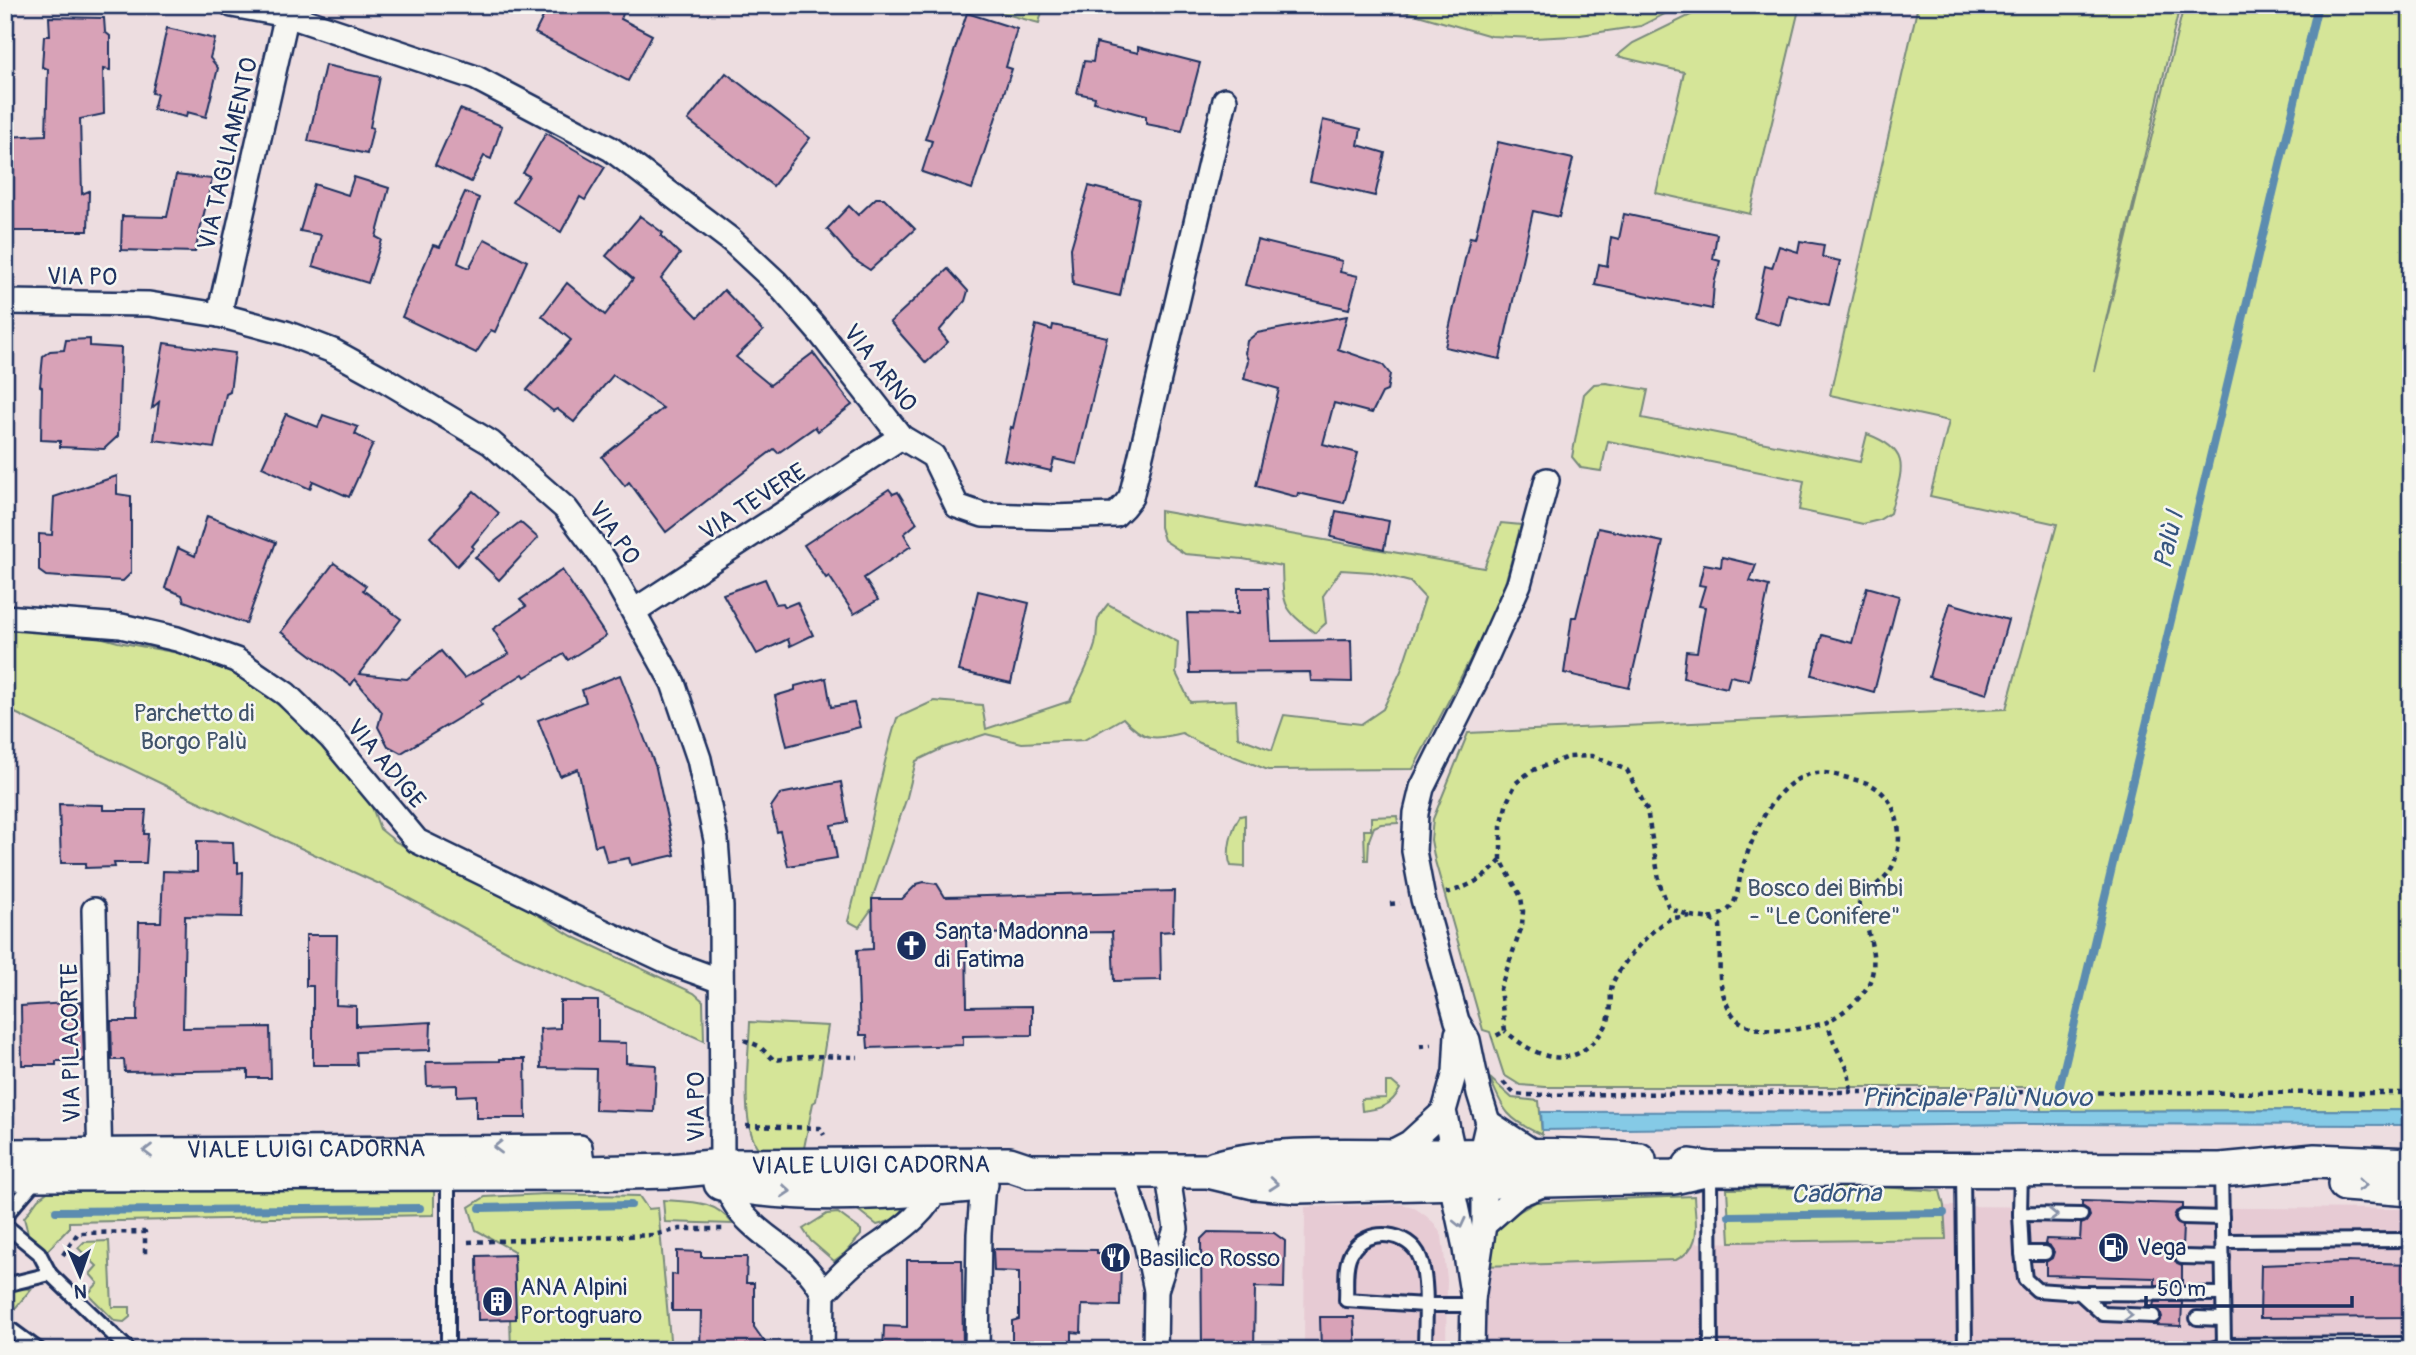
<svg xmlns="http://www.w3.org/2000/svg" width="2416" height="1355" font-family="Pangolin,sans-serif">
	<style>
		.built { fill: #e7cbd4 }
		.green { fill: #d5e598; stroke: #788a7b; stroke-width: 2 }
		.water { fill: #85cae6; stroke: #5b8cb0; stroke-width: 2 }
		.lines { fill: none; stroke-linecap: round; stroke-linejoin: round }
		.stream { stroke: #5b8cb0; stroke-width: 8 }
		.building { fill: #d8a2b7; stroke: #1b2f5e; stroke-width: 2 }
		.service-casing { stroke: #1b2f5e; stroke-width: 18 }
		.minor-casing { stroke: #1b2f5e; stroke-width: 28 }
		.secondary-casing { stroke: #1b2f5e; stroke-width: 38 }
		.path { stroke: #1b2f5e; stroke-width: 4.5; stroke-dasharray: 5 5; stroke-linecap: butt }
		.service { stroke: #f6f6f2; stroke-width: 12 }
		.minor { stroke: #f6f6f2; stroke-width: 23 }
		.secondary { stroke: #f6f6f2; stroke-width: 33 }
		.oneway { stroke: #8892a8 }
		.labels { text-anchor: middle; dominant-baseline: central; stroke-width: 5; stroke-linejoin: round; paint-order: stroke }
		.street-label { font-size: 24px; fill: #1b2f5e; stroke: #f6f6f2 }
		.park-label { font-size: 24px; fill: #40536a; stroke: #f6f6f2 }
		.poi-label { font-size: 24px; fill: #1b2f5e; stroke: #f6f6f2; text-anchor: start }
		.water-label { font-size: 26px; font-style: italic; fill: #365680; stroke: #f6f6f2 }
	</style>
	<rect width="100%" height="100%" fill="#eddde0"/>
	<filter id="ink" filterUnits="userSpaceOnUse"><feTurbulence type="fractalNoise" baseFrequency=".0143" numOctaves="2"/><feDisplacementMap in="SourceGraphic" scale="14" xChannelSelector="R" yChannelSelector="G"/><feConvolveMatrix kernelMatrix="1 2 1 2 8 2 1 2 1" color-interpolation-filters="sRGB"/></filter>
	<g filter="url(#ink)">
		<g class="built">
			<path d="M1694,1196L1696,1243L1946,1239L1944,1206L2411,1209V1350H1479L1482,1266L1536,1202Z"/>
			<path d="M1402,1204L1413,1207L1425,1215L1435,1224L1442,1236L1447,1279L1446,1350H1304L1305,1207Z"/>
		</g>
		<g class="green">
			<path d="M972,5H1044L1039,23Z"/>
			<path d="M1383,5H1682L1641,26L1574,36L1534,38L1491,36Z"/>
			<path d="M1711,5H1800L1750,214L1656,193L1684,72L1617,56L1633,43Z"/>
			<path d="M1918,5H2180L2094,371L2184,5H2411V1110L2041,1111L2039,1087H1545L1520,1085L1504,1075L1490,1032L1483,1030L1435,861L1431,840L1433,819L1468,733L2006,709L2057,524L1930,496L1949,421L1830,395Z"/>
			<path d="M1606,383L1648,390L1642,418L1860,462L1867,434C1915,452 1901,472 1890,513L1879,520L1863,524L1799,510L1804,481L1608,441L1601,471L1581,468L1572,457L1584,394L1594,384Z"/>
			<path d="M1160,511L1484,568L1501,523L1521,525L1500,602L1413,769L1268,770L1200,743L1182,733C1153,740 1144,741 1123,718L1084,740L1022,743L986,734L943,748L916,761L907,797L872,899L873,907L859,927L848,921C867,854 876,785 897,718L934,701L982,705L986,729L1070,701C1079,683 1089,665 1095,645C1100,623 1091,625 1108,604L1178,642L1176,673L1190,702L1236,700L1238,737L1272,750L1284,715L1361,724L1383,709L1401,671L1425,598L1410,582L1372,572L1341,570L1323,596L1326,623L1315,633C1283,609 1283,606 1282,566L1243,559L1185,554L1164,540L1160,527Z"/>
			<path d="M5,626L73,630L118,642L189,655L231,672L275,702L322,743L372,807L380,829L396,842L520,904L572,936L694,993L703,1001L704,1041L514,955L397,892L193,799L5,708Z"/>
			<path d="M1245,815V867L1231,866C1225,853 1232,828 1240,816Z"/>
			<path d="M1397,816L1398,823L1381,824L1374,827L1369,840L1368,860H1365L1364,830H1371V817Z"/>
			<path d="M750,1022L828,1026L816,1101L813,1103L802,1158L768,1157C764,1153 759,1150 756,1145C740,1117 749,1055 750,1022Z"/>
			<path d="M1490,1078L1512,1098L1539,1101L1542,1135C1508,1120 1503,1111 1490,1078Z"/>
			<path d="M1386,1082H1392L1400,1089C1391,1106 1380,1109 1362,1111L1361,1099L1386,1098Z"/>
			<path d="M424,1185L434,1192V1215L69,1222V1228L46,1252L29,1237L24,1218L38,1199L54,1187Z"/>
			<path d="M1881,1187L1940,1191L1944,1206L1946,1239L1730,1242L1727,1189Z"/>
			<path d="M545,1194L639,1196L648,1209L658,1208L671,1350H511L510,1319H516L514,1251L476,1230L469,1207L485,1197Z"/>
			<path d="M1694,1196C1695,1224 1704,1246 1676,1260L1482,1266L1491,1236L1508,1218L1536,1202Z"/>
			<path d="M663,1200C691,1202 714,1199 733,1224L665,1222Z"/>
			<path d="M845,1200H906C903,1217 893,1221 877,1225Z"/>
			<path d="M838,1213L861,1230V1235L845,1253L834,1261L811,1241L803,1229L827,1214Z"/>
			<path d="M109,1241L112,1307H130V1317L124,1322L115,1321L88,1294L98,1283L90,1274L97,1266L78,1248L84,1242Z"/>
			<path d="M20,1288L31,1289L13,1311L5,1306V1289Z"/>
		</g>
		<path class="water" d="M2411,1110V1125L2024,1124L1542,1130L1541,1112Z"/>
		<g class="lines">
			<g class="stream">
				<path d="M2060,1085L2318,5"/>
				<path d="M480,1208L631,1205"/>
				<path d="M56,1211L420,1208"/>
				<path d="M1729,1216L1944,1213"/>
			</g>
		</g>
		<g class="building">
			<path d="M549,5H606L623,14L621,19L652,35L628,81L535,33Z"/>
			<path d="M967,13L1017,29L1006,67L1012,69L972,189L922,172L932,141L925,139Z"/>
			<path d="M49,17L104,18L105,32L110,36V70L103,69L104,114L80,119L82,194L89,191L88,231H13L12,175H5V137L46,135L48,69L42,67L44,36H50Z"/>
			<path d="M167,28L215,39L210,58L218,68L206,117L187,112L186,117L153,109L157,94L152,93Z"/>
			<path d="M1096,43L1138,53V47L1200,63L1182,131L1146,124V116L1094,102L1095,97L1077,93L1084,61L1093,62Z"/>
			<path d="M325,65L380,77L370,127L373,128L367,154L308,141Z"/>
			<path d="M726,73L810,138L773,186L688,120Z"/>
			<path d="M460,109L502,126L491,159L484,156L471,182L435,165Z"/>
			<path d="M1323,120L1361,129L1358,145L1385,153L1375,196L1310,181Z"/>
			<path d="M546,133L605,167L585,200L580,197L561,232L513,202L529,176L523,173Z"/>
			<path d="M1498,142L1573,159L1559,217L1533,211L1500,359L1445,347L1470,237L1475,238Z"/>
			<path d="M176,175L212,179L195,252L121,250L122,216L167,217Z"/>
			<path d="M354,177L389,188L376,237L382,240L368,283L313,266L321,235L300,231L314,184L348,195Z"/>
			<path d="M1089,186L1139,199L1120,296L1073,285L1071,248Z"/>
			<path d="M465,192L479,198L458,263L469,268L485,239L527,261L495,332L491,330L476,353L402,317L433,245L440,247Z"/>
			<path d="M876,198H884L915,229L870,270L853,259L827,229L849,206L858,215Z"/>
			<path d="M1624,214L1717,234L1713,259L1720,261L1714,284L1712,309L1595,285L1599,264L1607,266L1611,237L1619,239Z"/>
			<path d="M640,216L663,233L661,236L680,254L661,279L698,317L724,290L763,331L736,357L770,385L813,353L852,405L818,431L815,427L778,453L774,449L666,532L629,482L625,486L602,457L663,408L613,375L574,422L557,409L553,411L527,390L571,340L542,316L567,283L605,315L633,279L606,256Z"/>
			<path d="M1257,240L1342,261L1340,272L1358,276L1349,309L1245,285Z"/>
			<path d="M1800,241L1824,245L1822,257L1840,261L1829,305L1787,294L1780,325L1754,318L1765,266L1772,268L1779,246L1798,252Z"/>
			<path d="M948,269L968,291L965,301L939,331L948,342L926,363L890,322Z"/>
			<path d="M1347,316L1338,349L1382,364L1390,374L1387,391L1382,393L1372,413L1334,403L1323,444L1358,453L1344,503L1298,493L1297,497L1256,486L1279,389L1244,379L1248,360L1245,353L1247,341L1257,333Z"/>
			<path d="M1036,325L1052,330L1053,325L1107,337L1077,464L1054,459L1051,471L1004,460L1011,427L1013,428Z"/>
			<path d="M90,339V346L121,348L118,436L104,449L60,447V441L41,440L42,387L40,386L43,356L50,351L64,350L66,340Z"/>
			<path d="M164,343L235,353L230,392L226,394L214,448L154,440L159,402L152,408Z"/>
			<path d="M286,414L318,427L323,415L358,427L355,434L373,444L349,497L313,481L310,489L262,467Z"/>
			<path d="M117,476V494L131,496V573L123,581L46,576L39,571V534L52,535L54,497Z"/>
			<path d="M889,489L893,494L898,492L917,523L904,534L911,546L864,578L878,600L854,614L829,576L826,578L804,545Z"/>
			<path d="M474,491L499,513L472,546L474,548L457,566L430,537Z"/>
			<path d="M1336,511L1389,521L1384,549L1331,537Z"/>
			<path d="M207,516L276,542L246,624L184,601L182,595L165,588L178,548L195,556Z"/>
			<path d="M520,522L538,538L499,580L475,557Z"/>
			<path d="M1598,528L1663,542L1629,688L1564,673L1572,617H1576Z"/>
			<path d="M1722,557L1756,565L1750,581L1769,586L1749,680L1730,676L1727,688L1683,678L1686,651L1697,652L1705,607L1699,606L1705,586L1699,585L1704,564L1721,567Z"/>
			<path d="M334,563L366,586L363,590L401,619L359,674L407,679L441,651L464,678L509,654L493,629L526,606L520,600L562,570L606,636L568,660L564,654L525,677L523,674L480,701L482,704L401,753L388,746L378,727L382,712L355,679L351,685L281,632Z"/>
			<path d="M765,579L776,604L783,603L785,607L797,602L813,635L790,646L788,639L757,654L723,594Z"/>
			<path d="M1867,587L1899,596L1874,692L1812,675L1822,635L1852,643Z"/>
			<path d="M1238,588H1268L1271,641L1351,640L1352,682L1311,681L1310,672L1190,673L1187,613L1238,614Z"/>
			<path d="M978,591L1029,603L1011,683L959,671Z"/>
			<path d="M1950,603L2008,620L1987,694L1929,677Z"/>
			<path d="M620,675L656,768L675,855L631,865L629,858L607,862L602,844L595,846L578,769L560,776L538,720L586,702L582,690Z"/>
			<path d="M826,678L831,707L854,703L860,727L787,746L775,696L795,690V686Z"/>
			<path d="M841,782L848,822L831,825L837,858L788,866L780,831L777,832L771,807L780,794Z"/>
			<path d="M59,804L103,805V810H146L144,834H148L146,863H114L115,867L85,868L86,863H61Z"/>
			<path d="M197,841L233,842L234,862H238V873L243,872L242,917L185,916L183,1028L270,1027L271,1078H248V1070L125,1072L124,1060H112L111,1021H137L139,922H161L163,871L197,872Z"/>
			<path d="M924,882L937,884L945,897L1174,891L1173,931L1160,932L1161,980L1114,981L1112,932L966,934L967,1007L1032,1006V1035L963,1036V1045L868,1048L867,1035H860L857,950L873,949L872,899H902L917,884Z"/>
			<path d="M306,935H337L336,1005L356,1006V1026L431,1022L430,1050L356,1052L357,1065H313V986H306Z"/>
			<path d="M560,1001H598V1042L626,1043V1063L656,1065L654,1112L595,1110L596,1069L541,1068L540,1029L560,1028Z"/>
			<path d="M82,1002L84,1061H56V1065H22L21,1006Z"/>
			<path d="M500,1059H525L526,1118H476V1095L457,1096V1085L427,1086L426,1062L500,1061Z"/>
			<path d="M2082,1201L2183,1204V1208L2176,1212L2174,1217L2178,1224L2183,1226L2182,1248L2175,1252L2173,1257L2177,1264L2182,1266V1285H2155V1278L2046,1275V1262L2052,1258L2054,1252L2050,1246L2045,1244L2046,1239L2080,1240L2081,1224L2086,1222L2090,1216L2088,1210L2082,1206Z"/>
			<path d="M1208,1232L1274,1233L1285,1241L1284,1288L1255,1287L1254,1350H1202L1201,1239Z"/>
			<path d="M993,1249L1097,1250V1253H1121L1120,1306L1082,1305L1081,1333L1072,1332V1350L1012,1349V1321L1019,1319V1272L994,1271Z"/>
			<path d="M677,1251L701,1252V1257H747L746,1283H754V1327L770,1350H700L701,1311H672V1274L677,1275Z"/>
			<path d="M514,1255L516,1319L478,1320L477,1256Z"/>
			<path d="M907,1260H962L963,1350H883L884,1326L907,1327Z"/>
			<path d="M2345,1262L2411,1264V1317L2260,1318L2261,1265Z"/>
			<path d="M2154,1302H2182L2181,1326L2152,1325L2158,1323L2162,1317L2160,1311L2153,1307Z"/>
			<path d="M1320,1317H1354L1356,1350L1321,1349Z"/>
		</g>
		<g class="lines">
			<defs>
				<g id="service">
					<path d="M1963,1170L1965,1350"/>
					<path d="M2021,1170L2020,1214L2081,1215"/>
					<path d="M2221,1170L2224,1345"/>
					<path d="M1710,1172L1711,1350"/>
					<path d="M2020,1214L2022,1253H2045"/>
					<path d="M5,1216L37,1179"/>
					<path d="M2183,1217L2222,1218"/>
					<path d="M5,1225L39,1253L50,1274L129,1350"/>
					<path d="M2224,1241L2411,1240"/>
					<path d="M2022,1253L2025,1279L2037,1290L2080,1293L2103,1314L2153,1316"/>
					<path d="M2182,1257L2223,1258"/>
					<path d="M5,1283L9,1284L50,1274"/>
					<path d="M2080,1293L2223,1294"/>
					<path d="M2197,1318L2223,1319"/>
					<path d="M5,1325L39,1350"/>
					<path d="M448,1350V1174"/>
					<path d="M1425,1350C1425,1325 1429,1281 1420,1258C1410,1231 1366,1226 1351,1253C1344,1266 1347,1285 1346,1300L1425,1305H1472"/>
					<path d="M2208,1350L2224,1345L2411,1344"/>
				</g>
				<g id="minor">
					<path d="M232,5L287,15L476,78L611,149L731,240L776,282L821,334L901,437L933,456L957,506L983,515L1051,517L1115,515L1124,506L1131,497L1225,100"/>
					<path d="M5,302L149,304L219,315L286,333L333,351L382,378L491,443L566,509L605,561L673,683L699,759L716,840L721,907L722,1166C732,1238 796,1238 823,1293"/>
					<path d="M219,315L289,5"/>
					<path d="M634,611L901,437"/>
					<path d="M5,617L121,626L177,639L236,660L286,694L331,738L417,841L583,922L669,962L721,981"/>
					<path d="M94,910L100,1165"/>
					<path d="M1457,1034L1455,1072L1444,1111L1451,1143V1183L1464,1243L1473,1299"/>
					<path d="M1488,1122L1538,1155"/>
					<path id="s1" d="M5,1151L580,1147L583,1173"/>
					<path d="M1386,1155L1409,1143L1444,1111"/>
					<path d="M1122,1171L1146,1243L1156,1290L1155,1350"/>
					<path d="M1484,1225V1192L1480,1156L1488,1122L1479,1093L1468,1040L1457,1021L1423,899L1414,851L1416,813L1422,788L1475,682L1519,584L1547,480"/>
					<path d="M1156,1290L1176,1229L1167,1170"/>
					<path d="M822,1350L823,1293C835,1282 846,1268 859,1259C891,1235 923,1221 940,1181"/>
					<path d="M977,1350L979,1234L983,1184"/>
					<path d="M1472,1350L1473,1299L1484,1225L1518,1195L1542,1185"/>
				</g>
				<g id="secondary">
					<path d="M1690,1166L1710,1169L2221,1170L2315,1161L2411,1165"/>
					<path d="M1215,1168C1273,1151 1355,1156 1416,1156C1491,1156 1565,1153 1639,1160"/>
					<path id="s2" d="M5,1174L583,1173L671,1171L722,1166L1009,1164L1030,1171H1208L1254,1182L1297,1186L1674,1177L1710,1169"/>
					<path d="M721,1183C806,1199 895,1192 981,1184"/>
					<path d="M2345,1184L2411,1189"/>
				</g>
			</defs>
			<use href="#service" class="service-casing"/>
			<use href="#minor" class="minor-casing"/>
			<use href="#secondary" class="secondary-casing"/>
			<g class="path">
				<path d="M1501,860V826L1507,802L1516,783L1531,771L1568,757L1592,756L1627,770L1647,810L1660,885L1669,908L1691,916C1685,917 1676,917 1670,919C1651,928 1622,963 1613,982C1609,991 1612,1004 1610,1014C1607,1027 1600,1036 1590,1045C1561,1071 1530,1052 1505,1031"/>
				<path d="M1446,893C1468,887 1487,878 1501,860L1521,897L1523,911L1522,926L1500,989L1505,1031L1492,1038"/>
				<path d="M1390,904L1400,903"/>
				<path d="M1691,916L1710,919L1720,925C1721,942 1718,970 1721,985C1723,995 1727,1007 1733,1015C1751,1039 1804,1030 1827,1022L1834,1043L1848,1070L1851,1092"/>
				<path d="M1710,919C1715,916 1724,914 1729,909C1739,900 1738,881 1742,869C1753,836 1769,792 1802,777C1819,769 1831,774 1848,778C1855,780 1863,781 1869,784C1898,797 1905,836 1894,863C1887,881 1868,888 1859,903C1879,961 1886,988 1827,1022"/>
				<path d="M744,1040L759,1046L774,1060L811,1056L858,1057"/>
				<path d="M1420,1046L1431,1045"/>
				<path d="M1503,1082L1515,1094L1526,1095L1851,1092L2411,1093"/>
				<path d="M746,1126L820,1128L824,1135"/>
				<path d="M468,1242L653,1235L680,1229H724"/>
				<path d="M63,1255L78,1233L145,1232V1256"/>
			</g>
			<use href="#service" class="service"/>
			<use href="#minor" class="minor"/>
			<use href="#secondary" class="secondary"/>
		</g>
		<defs><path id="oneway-chevron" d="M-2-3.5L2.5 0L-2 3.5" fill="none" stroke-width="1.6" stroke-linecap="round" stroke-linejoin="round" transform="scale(1.75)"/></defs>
		<g class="oneway">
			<use href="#oneway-chevron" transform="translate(498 1147) rotate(179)"/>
			<use href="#oneway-chevron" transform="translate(148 1151) rotate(180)"/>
			<use href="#oneway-chevron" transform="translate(1274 1184) rotate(5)"/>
			<use href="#oneway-chevron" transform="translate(2362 1185) rotate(4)"/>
			<use href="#oneway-chevron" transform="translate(786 1191) rotate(5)"/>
			<use href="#oneway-chevron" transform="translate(2053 1215) rotate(1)"/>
			<use href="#oneway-chevron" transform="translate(1460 1223) rotate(77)"/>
			<use href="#oneway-chevron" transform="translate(2128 1315) rotate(3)"/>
		</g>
	</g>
	<defs>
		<symbol id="church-disc" viewBox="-11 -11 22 22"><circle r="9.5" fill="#1b2f5e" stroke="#f6f6f2"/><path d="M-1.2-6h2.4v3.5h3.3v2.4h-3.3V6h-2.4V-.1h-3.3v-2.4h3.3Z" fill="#fff"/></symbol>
		<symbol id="fuel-disc" viewBox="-11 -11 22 22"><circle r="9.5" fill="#1b2f5e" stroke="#f6f6f2"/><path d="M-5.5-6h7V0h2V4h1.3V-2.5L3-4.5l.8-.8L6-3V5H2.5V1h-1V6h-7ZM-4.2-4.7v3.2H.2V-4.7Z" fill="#fff"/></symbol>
		<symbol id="restaurant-disc" viewBox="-11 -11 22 22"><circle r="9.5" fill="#1b2f5e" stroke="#f6f6f2"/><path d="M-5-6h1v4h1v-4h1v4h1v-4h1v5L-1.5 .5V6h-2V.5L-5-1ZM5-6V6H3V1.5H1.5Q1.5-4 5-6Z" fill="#fff"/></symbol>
		<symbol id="building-disc" viewBox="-11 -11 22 22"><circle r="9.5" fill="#1b2f5e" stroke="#f6f6f2"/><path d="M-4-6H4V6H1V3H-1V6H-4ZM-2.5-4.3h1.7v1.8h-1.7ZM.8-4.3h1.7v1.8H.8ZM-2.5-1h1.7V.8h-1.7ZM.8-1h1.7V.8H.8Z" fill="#fff"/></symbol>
	</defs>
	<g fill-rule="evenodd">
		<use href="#church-disc" x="894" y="928" width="35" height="35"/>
		<use href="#fuel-disc" x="2096" y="1230" width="35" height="35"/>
		<use href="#restaurant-disc" x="1098" y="1240" width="35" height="35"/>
		<use href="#building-disc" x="480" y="1284" width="35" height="35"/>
	</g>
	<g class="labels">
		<g class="street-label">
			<text transform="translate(228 154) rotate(-77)">VIA TAGLIAMENTO</text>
			<text transform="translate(82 277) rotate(1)">VIA PO</text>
			<text transform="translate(880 368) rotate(52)">VIA ARNO</text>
			<text transform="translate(753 502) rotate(-33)">VIA TEVERE</text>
			<text transform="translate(614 533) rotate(55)">VIA PO</text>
			<text transform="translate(386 764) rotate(50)">VIA ADIGE</text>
			<text transform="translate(71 1043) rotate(-91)">VIA PILACORTE</text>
			<text transform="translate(696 1107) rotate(-90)">VIA PO</text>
			<text stroke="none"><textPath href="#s1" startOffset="301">VIALE LUIGI CADORNA</textPath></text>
			<text stroke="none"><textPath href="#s2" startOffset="866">VIALE LUIGI CADORNA</textPath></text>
		</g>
		<g class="park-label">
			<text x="194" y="713">Parchetto di<tspan x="194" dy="28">Borgo Palù</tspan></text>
			<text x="1825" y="888">Bosco dei Bimbi<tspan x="1825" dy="28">- "Le Conifere"</tspan></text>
		</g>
		<g class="poi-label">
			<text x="934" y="931">Santa Madonna<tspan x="934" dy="28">di Fatima</tspan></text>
			<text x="2137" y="1247">Vega</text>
			<text x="1139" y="1258">Basilico Rosso</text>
			<text x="520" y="1287">ANA Alpini<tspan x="520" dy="28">Portogruaro</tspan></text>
		</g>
		<g class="water-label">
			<text transform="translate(2169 540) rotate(-77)">Palù I</text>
			<text x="1977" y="1098">Principale Palù Nuovo</text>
			<text transform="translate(1836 1194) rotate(-1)">Cadorna</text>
		</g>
	</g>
	<rect width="2416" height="1355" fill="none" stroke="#f6f6f2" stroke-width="28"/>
	<rect x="14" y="14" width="2388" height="1327" fill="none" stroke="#1b2f5e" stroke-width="2.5" filter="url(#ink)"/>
	<g transform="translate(80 1275) rotate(178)" stroke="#f6f6f2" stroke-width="5" paint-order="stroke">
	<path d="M0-5L12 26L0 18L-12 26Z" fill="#1b2f5e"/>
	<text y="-10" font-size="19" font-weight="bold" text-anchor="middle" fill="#1b2f5e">N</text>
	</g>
	<path d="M2146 1296v10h206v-10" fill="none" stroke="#1b2f5e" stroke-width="3.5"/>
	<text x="2157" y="1296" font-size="21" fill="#1b2f5e" stroke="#f6f6f2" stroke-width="5" paint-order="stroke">50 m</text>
</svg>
